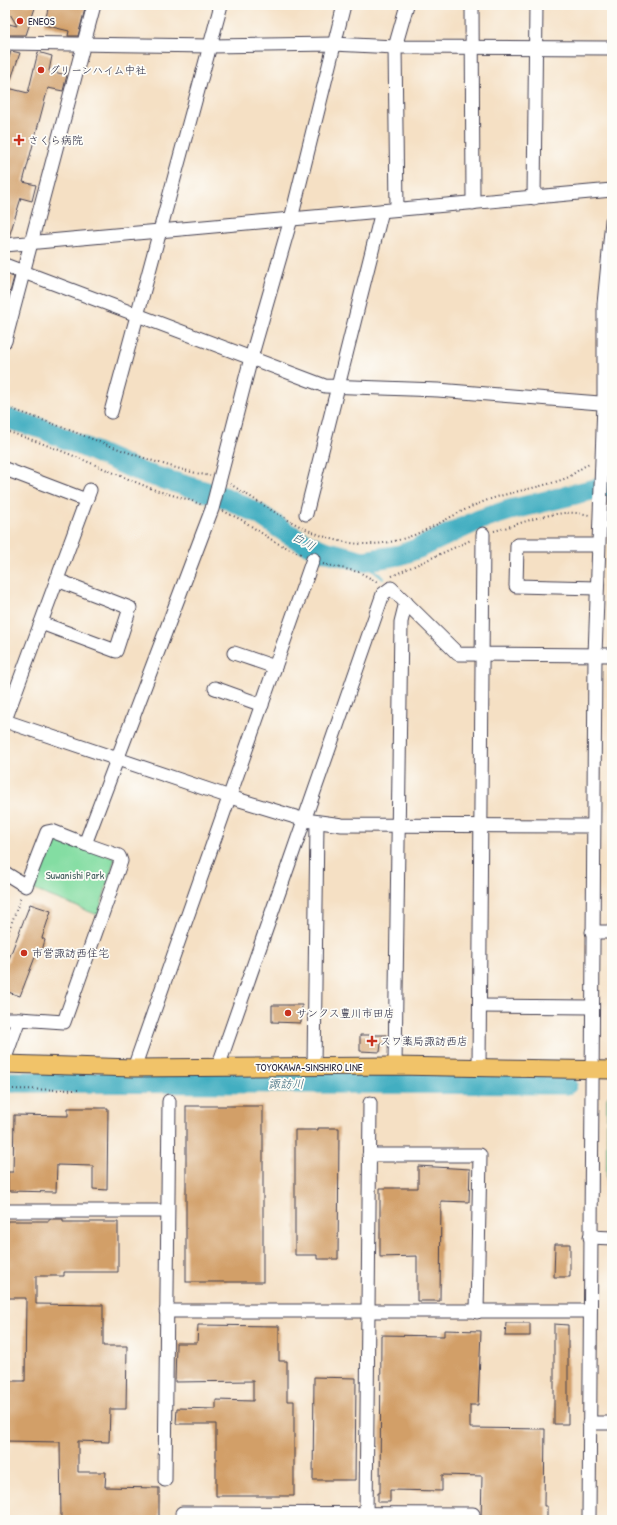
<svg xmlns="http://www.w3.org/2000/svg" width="617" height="1525" font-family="'Patrick Hand','Klee One',sans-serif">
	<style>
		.green { fill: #83dda2; stroke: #52806e }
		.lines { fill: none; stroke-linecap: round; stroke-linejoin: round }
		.stream { stroke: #43aec1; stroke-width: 3.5 }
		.river { stroke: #43aec1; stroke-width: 21 }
		.building { fill: #d29f68 }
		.minor-casing { stroke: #423e50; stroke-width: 15 }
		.major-casing { stroke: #423e50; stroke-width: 19 }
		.path { stroke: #423e50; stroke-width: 2; stroke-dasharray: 1 3; stroke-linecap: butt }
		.minor { stroke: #fff; stroke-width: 13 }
		.major { stroke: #f1c369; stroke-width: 17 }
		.poi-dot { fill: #c8321e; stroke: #fdfcf7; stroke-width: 1.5 }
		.labels { text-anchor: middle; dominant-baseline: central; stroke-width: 3.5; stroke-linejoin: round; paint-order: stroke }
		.poi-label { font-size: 11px; fill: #22223b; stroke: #fdfcf7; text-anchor: start }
		.park-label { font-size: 11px; fill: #3f5a5a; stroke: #fdfcf7 }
		.street-label { font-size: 11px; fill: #22223b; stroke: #fdfcf7 }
		.water-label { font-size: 12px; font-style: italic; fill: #316177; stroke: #fdfcf7 }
	</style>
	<rect width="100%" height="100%" fill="#fdfcf7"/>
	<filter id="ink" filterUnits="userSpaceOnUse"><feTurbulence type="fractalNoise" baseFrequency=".025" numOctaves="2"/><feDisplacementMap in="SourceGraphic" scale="8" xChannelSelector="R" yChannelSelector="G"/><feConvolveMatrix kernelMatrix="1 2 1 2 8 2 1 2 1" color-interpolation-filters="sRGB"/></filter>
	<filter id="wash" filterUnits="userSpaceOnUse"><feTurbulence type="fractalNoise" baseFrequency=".012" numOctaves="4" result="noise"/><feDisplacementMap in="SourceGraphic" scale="16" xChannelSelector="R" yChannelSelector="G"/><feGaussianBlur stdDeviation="0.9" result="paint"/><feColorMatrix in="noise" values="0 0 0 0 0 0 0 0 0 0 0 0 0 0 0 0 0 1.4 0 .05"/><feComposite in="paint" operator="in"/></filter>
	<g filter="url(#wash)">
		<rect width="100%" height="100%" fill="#f5e0c4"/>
		<g class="green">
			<path d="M55,836L115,858L98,915L29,888L48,838Z"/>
			<path d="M612,1092V1102L610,1105L609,1219H606L607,1098Z"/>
		</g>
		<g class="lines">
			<path class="stream" d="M363,561L383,578"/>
			<g class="river">
				<path d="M5,418L43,429L143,473L224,497L259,514L287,533L307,544L324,551L363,561L400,555L419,548L479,520L510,510L612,485"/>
				<path d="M5,1082L567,1084"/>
			</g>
		</g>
		<g id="blocks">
			<g class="building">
				<path d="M5,5H36L26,35H5V23L17,26Z"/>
				<path d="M49,5H86L78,36H68L69,31L44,25Z"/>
				<path d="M11,51L20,53L8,88L28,93L38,52L52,56L49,71L67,75L63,91L48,88L23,182L36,185L32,201L21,198L9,237H5V57L9,58Z"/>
				<path d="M5,274L14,277L10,292L5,290Z"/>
				<path d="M30,904L51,911L42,938L45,940L41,954L37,952L20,996L5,991V969Z"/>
				<path d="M272,1005H302L301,1023L272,1022Z"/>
				<path d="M360,1035H387V1043L381,1044L380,1052L360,1051Z"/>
				<rect x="186" y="1106" width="77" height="176"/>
				<path d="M68,1108H108L107,1190L93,1189V1166L57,1165L56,1192L8,1191V1172H13L14,1115L68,1116Z"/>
				<path d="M318,1128H339L338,1259H317V1255H295V1130H318Z"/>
				<path d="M418,1166L470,1169L469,1202L441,1201L440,1301H417V1256L380,1257V1188H418Z"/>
				<path d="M49,1219H63V1222H118V1272H64V1276H36V1304L103,1305V1346H127L126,1409H110L109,1442L78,1441V1472H106L105,1487L159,1488V1520H61L60,1442L5,1441V1381H25L26,1298H5L7,1221H49Z"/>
				<path d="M555,1244H570V1277H554Z"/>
				<path d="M506,1323H530V1336H505Z"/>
				<path d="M554,1324L568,1325V1424H554Z"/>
				<path d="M198,1325L279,1326V1361H287V1401H294V1496H216V1424H176L177,1408L216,1409V1400L253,1401V1381L175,1382L176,1343H197Z"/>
				<path d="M444,1330L481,1331L478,1405H470V1428L545,1429L544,1506H547V1520H481L482,1476L442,1475V1491L390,1490V1502H378V1493H380L381,1335L444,1336Z"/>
				<path d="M314,1377L356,1378L355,1480H313Z"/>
			</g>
		</g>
	</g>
	<g filter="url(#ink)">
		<use href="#blocks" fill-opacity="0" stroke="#423e50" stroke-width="1"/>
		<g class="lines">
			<defs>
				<g id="minor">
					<path d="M472,5L473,203"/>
					<path d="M5,43L210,46L333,44L395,47L612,48"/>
					<path d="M534,198L536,5"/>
					<path d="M397,209L395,47L407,5"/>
					<path d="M5,245L612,190"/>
					<path d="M5,265L325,386L438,390L612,404"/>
					<path d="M5,341L94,5"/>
					<path d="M111,412L221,5"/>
					<path d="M5,469L86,500"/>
					<path d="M306,514L382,211"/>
					<path d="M597,588L516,586L517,545H598"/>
					<path d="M41,623L116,651L130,608L57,580"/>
					<path d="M234,653L275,667"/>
					<path d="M215,688L262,705"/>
					<path d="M5,720L90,490"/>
					<path d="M5,721L230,797L305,820L342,825L593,826"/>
					<path d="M5,873L26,886L47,832L52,831L85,844"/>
					<path d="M592,932H612"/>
					<path d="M480,1006L592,1007"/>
					<path d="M5,1019H19"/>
					<path d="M5,1058L19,1019L64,1022L121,861L119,856L85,844L212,509L251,358L291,219L344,5"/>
					<path d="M395,1066L401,622L406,602"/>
					<path d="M218,1067L383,594L391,588L458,654L612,655"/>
					<path d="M314,1067L317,822"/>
					<path d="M134,1068L313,559"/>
					<path d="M479,1068L483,534"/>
					<path d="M369,1155H480L477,1312"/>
					<path d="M5,1211H167"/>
					<path d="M590,1237L612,1238"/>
					<path d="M166,1311H590"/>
					<path d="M589,1423H612"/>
					<path d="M165,1480L169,1101"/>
					<path d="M182,1513L473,1514"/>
					<path d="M366,1515L370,1103"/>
					<path d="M589,1520L595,655L604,403V304L612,221"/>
				</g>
				<path id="major" d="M5,1064L134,1068L395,1066L612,1070"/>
			</defs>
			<use href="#minor" class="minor-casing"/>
			<use href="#major" class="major-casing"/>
			<g class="path">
				<path d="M5,407C74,429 139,462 210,476"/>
				<path d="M5,431C55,446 101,468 150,488C167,495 185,497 202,505"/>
				<path d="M230,484C290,521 341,563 414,535C439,525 462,509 488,500C512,491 539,488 564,479C573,476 580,467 590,464"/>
				<path d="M223,511L242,520L275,542L303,555"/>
				<path d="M494,531C524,523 558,507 589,515"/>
				<path d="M323,564L359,572L379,583"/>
				<path d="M392,576L471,540"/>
				<path d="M5,941L21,897"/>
				<path d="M5,1089L81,1090"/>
			</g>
			<use href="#minor" class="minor"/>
			<use href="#major" class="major"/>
		</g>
	</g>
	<g class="poi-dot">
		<circle cx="20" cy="21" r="4"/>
		<circle cx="41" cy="70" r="4"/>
		<path d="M17 134h4v4h4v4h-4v4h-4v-4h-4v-4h4z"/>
		<circle cx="24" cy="953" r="4"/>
		<circle cx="288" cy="1013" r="4"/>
		<path d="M370 1035h4v4h4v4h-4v4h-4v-4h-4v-4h4z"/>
	</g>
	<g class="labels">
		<g class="poi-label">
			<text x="28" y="21">ENEOS</text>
			<text x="49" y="70">グリーンハイム中社</text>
			<text x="28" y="140">さくら病院</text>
			<text x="32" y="953">市営諏訪西住宅</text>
			<text x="296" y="1013">サンクス豊川市田店</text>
			<text x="380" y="1041">スワ薬局諏訪西店</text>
		</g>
		<g class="park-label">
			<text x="75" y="875">Suwanishi Park</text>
		</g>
		<g class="street-label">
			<text x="309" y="1067">TOYOKAWA-SINSHIRO LINE</text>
		</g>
		<g class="water-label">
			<text transform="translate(304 541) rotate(29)">白川</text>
			<text x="286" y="1083">諏訪川</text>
		</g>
	</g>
	<rect width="617" height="1525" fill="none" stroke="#fdfcf7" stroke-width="20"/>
</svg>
